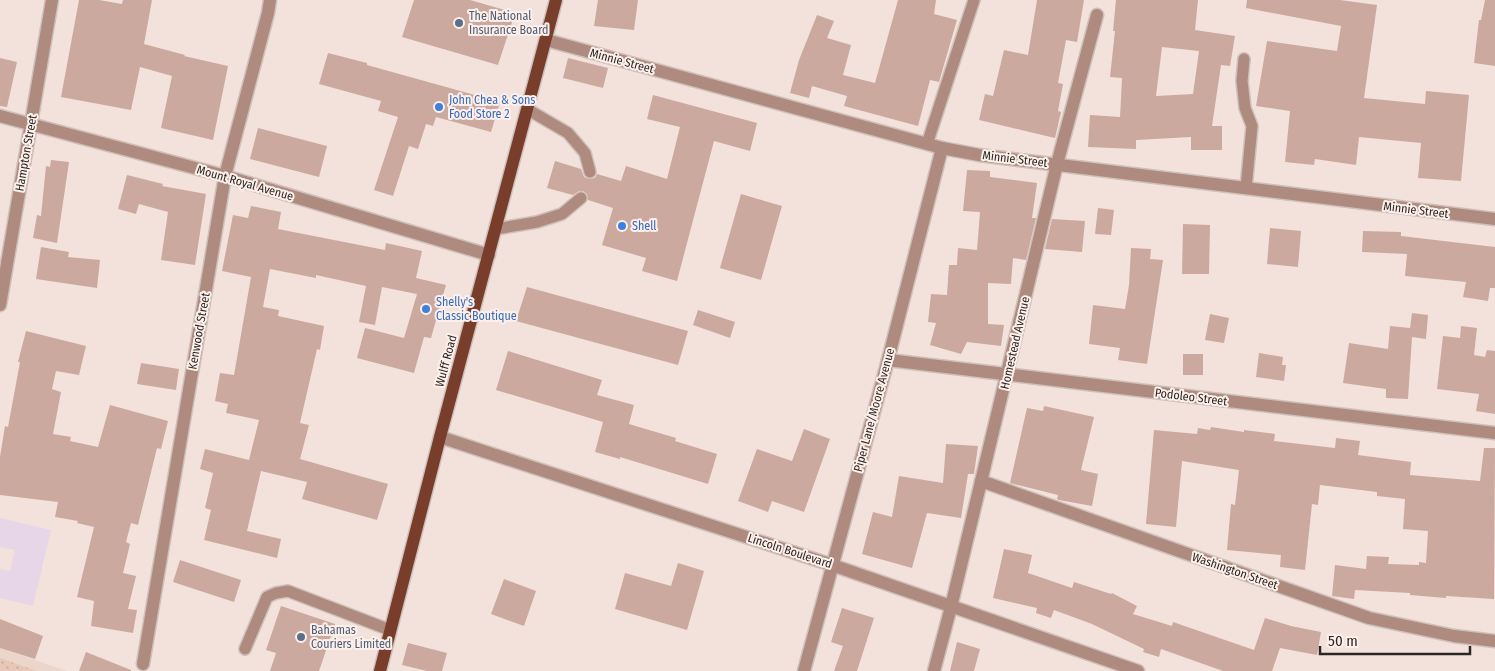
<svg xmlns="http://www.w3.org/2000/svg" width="1495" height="671" font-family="'Fira Sans Condensed',sans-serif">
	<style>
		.built { fill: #ecd5ca }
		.medical { fill: #e6d6e8 }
		.grass { fill: url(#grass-dots) }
		.building { fill: #cca99f; fill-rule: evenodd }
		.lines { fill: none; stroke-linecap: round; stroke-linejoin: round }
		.service-casing { stroke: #cec0ba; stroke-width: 14 }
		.minor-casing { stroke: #cec0ba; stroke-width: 15 }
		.tertiary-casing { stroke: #cec0ba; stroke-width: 15 }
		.primary-casing { stroke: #cec0ba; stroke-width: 15 }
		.service { stroke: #ae8a7f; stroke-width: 11 }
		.minor { stroke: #ae8a7f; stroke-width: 12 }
		.tertiary { stroke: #ae8a7f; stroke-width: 12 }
		.primary { stroke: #793d2c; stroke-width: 12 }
		.service-dot { fill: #5c6f8a; stroke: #fdf0ea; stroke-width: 2 }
		.shop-dot { fill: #3f7fe0; stroke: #fdf0ea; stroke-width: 2 }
		.labels { text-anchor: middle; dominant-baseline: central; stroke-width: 4; stroke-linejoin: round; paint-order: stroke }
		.service-label { font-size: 12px; fill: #4e5e75; stroke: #fdf0ea; text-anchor: start }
		.street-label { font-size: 12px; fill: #2c2724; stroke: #fdf0ea }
		.shop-label { font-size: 12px; fill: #366cbe; stroke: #fdf0ea; text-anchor: start }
	</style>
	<defs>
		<pattern id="grass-dots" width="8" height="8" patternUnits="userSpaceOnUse" patternTransform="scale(1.25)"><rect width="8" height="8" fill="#e7c7b7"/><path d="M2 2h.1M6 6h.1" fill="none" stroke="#c6ab9d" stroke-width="1.8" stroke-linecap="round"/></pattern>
	</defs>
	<rect width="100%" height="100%" fill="#f2e2db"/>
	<path class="built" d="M0,648L67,671H0Z"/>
	<path class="medical" d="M0,518L51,530L33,606L0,598V569L10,571L15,550L0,547Z"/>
	<path class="grass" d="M0,658L37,671H0Z"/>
	<g class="building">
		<path d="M79,0H99L122,4L123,0H152L144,44L185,55L184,56L228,66L213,140L161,128L172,76L140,67L131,110L61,97Z"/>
		<path d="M414,0H470L515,13L498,65L402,37Z"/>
		<path d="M598,0H638L634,30L594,26Z"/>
		<path d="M898,0H936L934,14L957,20L939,82L930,80L918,126L844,106L847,96L812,86L809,98L790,93L799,60L817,15L834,21L827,38L851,45L843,75L875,83Z"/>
		<path d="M1037,0H1084L1077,42L1066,40L1058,83L1063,84L1058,111L1061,112L1055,138L979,120L985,94L993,96L1004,50L1028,55Z"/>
		<path d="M1116,0H1198L1195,30L1235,36L1230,66L1221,65L1212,126H1222V150H1191V137L1136,140V149L1088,147L1090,115L1120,117L1122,78L1110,77L1115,31H1113ZM1162,47L1199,51L1193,94L1156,96Z"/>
		<path d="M1247,0H1340L1377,5L1364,98L1425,104L1426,91L1469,95L1461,181L1418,178L1421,143L1359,137L1356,165L1315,159L1314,165L1285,162L1290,111L1256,106L1267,41L1337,51L1341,26L1246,8Z"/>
		<path d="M1485,0H1495V66L1474,63L1479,20H1481Z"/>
		<path d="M328,53L367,63V65L500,102L491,132L436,117L433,126L426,124L418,149L409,146L393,196L374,190L398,117L378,111L381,101L319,84Z"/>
		<path d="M0,58L17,62L7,107L0,106Z"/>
		<path d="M568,58L608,68L603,88L563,78Z"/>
		<path d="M653,95L757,123L750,151L714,141L677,281L642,271L646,258L602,245L613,208L588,200L587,194L583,191H579L573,195L547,188L555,161L581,169L584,177L589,179L595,178L597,174L621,181L626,166L667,179L680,127L647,119Z"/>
		<path d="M258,128L327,146L319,177L250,159Z"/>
		<path d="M51,160L69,162L57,243L33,238L37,215L41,216L46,166L50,167Z"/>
		<path d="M967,170L990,171V177L1037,183L1032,218H1036L1026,260L1013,258L1011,284L988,283V324L1004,325L1001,346L967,342L961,354L930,345L936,323L928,322L931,294L947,295L949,265H957L958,248L977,250L980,212L963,211Z"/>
		<path d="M127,175L163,184L162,186L206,194L195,265L161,260L168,212L139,204L136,214L118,209Z"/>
		<path d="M741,194L782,206L761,280L720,268Z"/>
		<path d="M251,206L281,212L278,229L385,250L386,243L422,251L416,278L446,285L431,338L424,337L414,373L357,358L365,328L404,338L417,294L382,287L375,325L359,322L366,286L316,275V278L270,269L263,307L279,310L278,316L324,326L320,350L317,349L300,423L309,425L300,459L388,484L377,520L302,499L307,482L261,471L247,531L281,539L277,558L204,540L211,510L205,508L213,473L200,469L205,449L249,460L259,420L226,413L228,404L215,401L220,373L234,375L251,277L222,271L233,215L248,218Z"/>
		<path d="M1098,208L1114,210L1111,235L1095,234Z"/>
		<path d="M1052,219L1085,221L1082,252L1045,249Z"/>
		<path d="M1183,224L1210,225L1209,274H1182Z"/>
		<path d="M1270,228L1301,231L1298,267L1267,264Z"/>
		<path d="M1363,231L1401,232V236L1495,247V288H1490L1488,301L1463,297L1466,282L1405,276L1407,254L1362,252Z"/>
		<path d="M41,247L69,252L68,257L100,260L97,288L36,279Z"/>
		<path d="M1131,248L1151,249L1150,259L1163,260L1147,364L1118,360L1120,348L1089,344L1093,305L1125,309L1129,285Z"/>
		<path d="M527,287L688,331L678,365L516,321Z"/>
		<path d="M698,310L735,322L730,338L693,325Z"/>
		<path d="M1412,313L1428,315L1426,339L1412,337L1408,399L1386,398V389L1343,383L1349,343L1388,349L1390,326L1410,328Z"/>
		<path d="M1210,314L1229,318L1224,343L1205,340Z"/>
		<path d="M1461,326L1477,328L1474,355L1485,357L1487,350L1495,351V414L1476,411L1479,394L1437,389L1443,336L1460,338Z"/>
		<path d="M26,331L86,346L79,375L56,371L52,389L61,392L53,434L71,437L70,441L98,447L110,405L168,421L161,449L157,448L138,525L131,523L126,542L130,544L123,573L136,576L128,609L137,610L133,633L91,626L94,601L77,597L94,527L77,523L78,521L55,517L58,502L0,495V457L5,426L8,427L20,362H18Z"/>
		<path d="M508,351L602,380L597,395L634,405L629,424L676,438L675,441L717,454L708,484L620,457V459L595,452L603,422L496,390Z"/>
		<path d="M1259,353L1283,357L1282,365H1286L1284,381L1256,377Z"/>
		<rect x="1183" y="354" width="20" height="21"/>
		<path d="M141,363L179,369L176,390L137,384Z"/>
		<path d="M1044,406L1094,417L1081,470L1098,474L1092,506L1059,500L1057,499L1058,495L1010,483L1027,408L1043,411Z"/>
		<path d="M1211,427L1244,432V430L1275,434L1274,441L1335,448L1336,438L1360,441L1358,455L1411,462L1410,475L1480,481L1484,448H1495L1494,599L1446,596V598L1410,595V593L1355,590L1354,599L1332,596L1335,565L1366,569L1367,556L1389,557L1388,564L1419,565V562L1426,563L1428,531L1403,529L1405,499L1377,496V492L1320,485L1318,505L1312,504L1305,570L1280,567L1281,555L1227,550L1231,504L1235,505L1239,470L1182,461L1176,527L1146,524L1154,430L1197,434L1198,428L1210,430Z"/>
		<path d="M804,429L830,439L804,512L772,501L768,512L738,501L757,449L792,461Z"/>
		<path d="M946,444L978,446L974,474H968L961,518L927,513L912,568L862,554L873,512L892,517L899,476L943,483Z"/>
		<path d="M1004,549L1032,555L1028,573L1072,588L1074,582L1111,594L1112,593L1137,606L1133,614L1172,626L1173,622L1254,650L1265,618L1291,626L1321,632L1317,655L1280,648L1272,671H1223L1161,649L1159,657L1143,652L1144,649L1092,624L1054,610L1051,618L1036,613L1037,608L993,598Z"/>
		<path d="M180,560L241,580L234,602L173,582Z"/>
		<path d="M678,563L704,571L687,630L615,609L625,573L671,586Z"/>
		<path d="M504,579L536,591L524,626L491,614Z"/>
		<path d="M281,606L335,624L319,671H270L276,653L266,650Z"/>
		<path d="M842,608L874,618L857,671H834L843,646L831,642Z"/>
		<path d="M0,619L43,636L35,659L0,648Z"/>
		<path d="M957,642L980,649L974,671H950Z"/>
		<path d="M408,643L447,653L442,671H427L402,665Z"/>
		<path d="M86,652L131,670V671H79Z"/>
	</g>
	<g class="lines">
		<defs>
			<g id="service">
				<path d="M1244,59L1242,81L1245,108L1252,126L1246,188"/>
				<path d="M527,109L568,133L585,153L590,172"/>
				<path d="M927,144L974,0"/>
				<path d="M496,229L537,222L562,214L581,198"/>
				<path d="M245,649L267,597L276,593L288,591L390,630"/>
			</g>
			<g id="minor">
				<path d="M546,40L942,148L979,155L1495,219"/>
				<path d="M0,305L52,0"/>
				<path d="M888,360L1495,433"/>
				<path d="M440,437L832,565L1138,671"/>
				<path d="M981,481L1369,618L1454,636L1495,641"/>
				<path d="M143,664L225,176L268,13L270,0"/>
				<path d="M804,671L888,360L942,148"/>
				<path d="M934,671L951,607L1057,164L1097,15"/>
			</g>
			<path id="tertiary" d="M0,116L225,176L489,255"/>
			<path id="primary" d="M380,671L440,437L556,0"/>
		</defs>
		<use href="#service" class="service-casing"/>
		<use href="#minor" class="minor-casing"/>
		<use href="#tertiary" class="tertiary-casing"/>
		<use href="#primary" class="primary-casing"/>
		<use href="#service" class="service"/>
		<use href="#minor" class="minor"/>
		<use href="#tertiary" class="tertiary"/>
		<use href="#primary" class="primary"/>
	</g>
	<g class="service-dot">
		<circle cx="459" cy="23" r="5"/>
		<circle cx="301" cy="637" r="5"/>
	</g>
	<g class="shop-dot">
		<circle cx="439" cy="107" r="5"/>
		<circle cx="622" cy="226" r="5"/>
		<circle cx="426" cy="309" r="5"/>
	</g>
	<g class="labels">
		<g class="service-label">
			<text x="469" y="16">The National<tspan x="469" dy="14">Insurance Board</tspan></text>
			<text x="311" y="630">Bahamas<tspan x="311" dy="14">Couriers Limited</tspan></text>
		</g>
		<g class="street-label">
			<text transform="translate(622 61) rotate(15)">Minnie Street</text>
			<text transform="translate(26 153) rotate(-80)">Hampton Street</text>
			<text transform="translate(1015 159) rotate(7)">Minnie Street</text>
			<text transform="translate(245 183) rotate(16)">Mount Royal Avenue</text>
			<text transform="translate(1416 210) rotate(7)">Minnie Street</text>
			<text transform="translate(199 331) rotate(-80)">Kenwood Street</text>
			<text transform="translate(1015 343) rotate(-77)">Homestead Avenue</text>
			<text transform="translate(446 361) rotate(-75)">Wulff Road</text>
			<text transform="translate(1191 397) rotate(7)">Podoleo Street</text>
			<text transform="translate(874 410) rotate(-75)">Piper Lane/Moore Avenue</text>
			<text transform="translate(790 551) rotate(18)">Lincoln Boulevard</text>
			<text transform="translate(1235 571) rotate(19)">Washington Street</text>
		</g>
		<g class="shop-label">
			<text x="449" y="100">John Chea &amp; Sons<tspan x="449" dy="14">Food Store 2</tspan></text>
			<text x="632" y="226">Shell</text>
			<text x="436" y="302">Shelly's<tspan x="436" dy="14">Classic Boutique</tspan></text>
		</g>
	</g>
	<path d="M1320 646v8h150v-8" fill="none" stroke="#2c2724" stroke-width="2.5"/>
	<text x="1328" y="646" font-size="15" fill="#2c2724" stroke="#fdf0ea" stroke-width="4" paint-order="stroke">50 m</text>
</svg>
